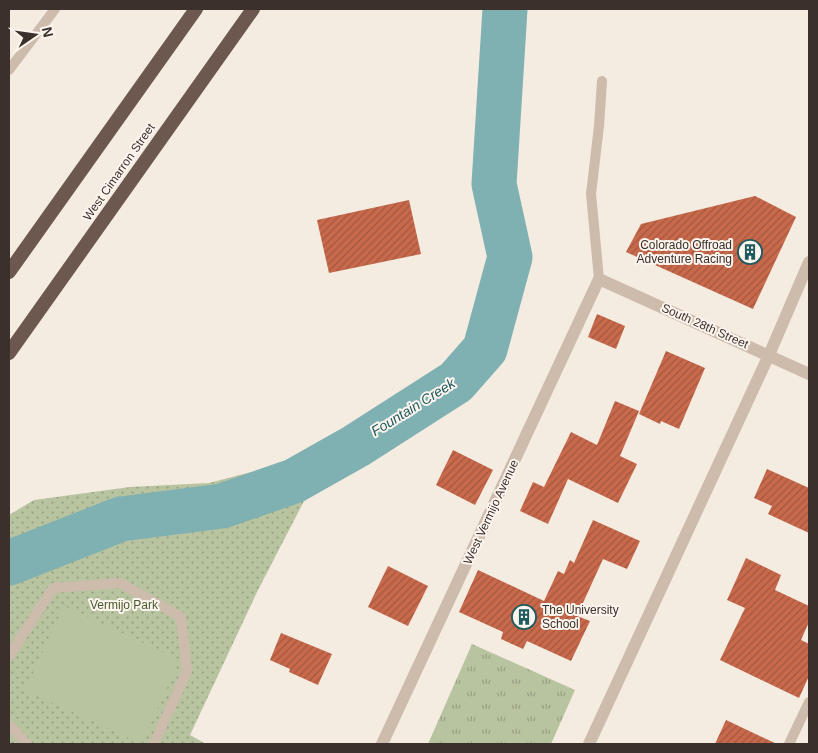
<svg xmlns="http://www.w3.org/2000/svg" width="818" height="753" viewBox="0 0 818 753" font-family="Helvetica,sans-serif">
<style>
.grass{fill:url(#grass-tufts)}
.park{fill:url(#park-dots)}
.garden{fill:#b8c4a0}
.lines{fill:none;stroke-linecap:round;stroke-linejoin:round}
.river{stroke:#7fb0b2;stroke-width:45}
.building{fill:url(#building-hatch)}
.service{stroke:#cdbbac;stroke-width:10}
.minor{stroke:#cdbbac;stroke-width:12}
.trunk{stroke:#6c584f;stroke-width:14}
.labels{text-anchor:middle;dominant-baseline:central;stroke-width:4;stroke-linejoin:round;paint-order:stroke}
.street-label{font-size:12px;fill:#3b302b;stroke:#fbf5ee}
.poi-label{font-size:12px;fill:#3b302b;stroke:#fbf5ee;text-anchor:end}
.park-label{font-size:12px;fill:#4a5a2e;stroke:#fbf5ee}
.water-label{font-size:14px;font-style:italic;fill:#1f5a5e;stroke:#fbf5ee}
</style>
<defs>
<pattern id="grass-tufts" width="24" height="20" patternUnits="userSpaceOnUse" patternTransform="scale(1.25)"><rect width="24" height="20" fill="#b8c4a0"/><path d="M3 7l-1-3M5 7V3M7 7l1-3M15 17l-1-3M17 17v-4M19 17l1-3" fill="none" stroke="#97a083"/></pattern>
<pattern id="park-dots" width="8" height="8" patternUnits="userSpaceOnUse" patternTransform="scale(1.25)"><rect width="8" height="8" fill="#b8c4a0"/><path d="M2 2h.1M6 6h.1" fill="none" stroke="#97a083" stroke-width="1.8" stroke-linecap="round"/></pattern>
<pattern id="building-hatch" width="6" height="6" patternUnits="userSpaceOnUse" patternTransform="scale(1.25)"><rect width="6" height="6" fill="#c8694b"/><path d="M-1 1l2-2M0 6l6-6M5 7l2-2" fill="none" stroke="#a4573f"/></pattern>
</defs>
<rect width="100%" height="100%" fill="#f4ebe1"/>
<path class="grass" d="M472,644L575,690L551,744H428Z"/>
<path class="park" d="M336,439L257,592L190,735L206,744H9V515L34,500L130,487L209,483L289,462Z"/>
<path class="garden" d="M64,606L180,660L141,744L25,690Z"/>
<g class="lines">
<path class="river" d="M9,563L121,519L222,506L294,481L356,446L456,382L485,349L510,257L494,184L505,9"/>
</g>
<g class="building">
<path d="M755,196L796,217L753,309L626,252L641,224Z"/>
<path d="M409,200L421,254L329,273L317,220Z"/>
<path d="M597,314L625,326L616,349L588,337Z"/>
<path d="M666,351L705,368L679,429L661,421L660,424L639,414Z"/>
<path d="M615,401L639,411L620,456L637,464L618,503L568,479L548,524L520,511L533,482L544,487L571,432L597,445Z"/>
<path d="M453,450L493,470L475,505L436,485Z"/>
<path d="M767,469L809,488V533L768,514L772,506L754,498Z"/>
<path d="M593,520L640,541L627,569L603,559L577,616L590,621L571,661L527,641L523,649L501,639L503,632L459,612L478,570L544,601L558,571L564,574L570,560L574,563Z"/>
<path d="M746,558L781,575L775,590L809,606V622L801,640L809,644V676L799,698L720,660L745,608L727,600Z"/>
<path d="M388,566L428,586L408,626L368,607Z"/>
<path d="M281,633L332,654L318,685L289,672L290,669L270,660Z"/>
<path d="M726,720L777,744H715Z"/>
</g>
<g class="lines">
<g class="service">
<path d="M9,70L55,9"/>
<path d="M599,279L591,194L599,126L602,81"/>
<path d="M9,656L53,588L120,583L181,617L187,671L154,744"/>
<path d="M9,724L27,744"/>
<path d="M789,744L809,702"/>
</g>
<g class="minor">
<path d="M382,744L599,279L809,374"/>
<path d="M589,744L769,355L809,262"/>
</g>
<g class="trunk">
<path d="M9,272L196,9"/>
<path d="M9,353L253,9"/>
</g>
</g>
<defs>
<symbol id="building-ring" viewBox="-11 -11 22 22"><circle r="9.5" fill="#fbf5ee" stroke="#1f5a5e" stroke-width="1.5"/><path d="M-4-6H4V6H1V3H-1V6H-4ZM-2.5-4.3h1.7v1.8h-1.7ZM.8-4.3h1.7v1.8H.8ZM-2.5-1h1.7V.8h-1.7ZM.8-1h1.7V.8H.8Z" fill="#1f5a5e"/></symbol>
</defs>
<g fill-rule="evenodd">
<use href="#building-ring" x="736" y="238" width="28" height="28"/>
<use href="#building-ring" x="510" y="603" width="28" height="28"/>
</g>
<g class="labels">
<g class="street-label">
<text transform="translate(119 172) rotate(-55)">West Cimarron Street</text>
<text transform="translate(705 326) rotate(24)">South 28th Street</text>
<text transform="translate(491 512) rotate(-65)">West Vermijo Avenue</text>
</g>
<g class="poi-label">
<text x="732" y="245">Colorado Offroad<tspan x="732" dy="14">Adventure Racing</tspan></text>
<text x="542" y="610" text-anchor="start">The University<tspan x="542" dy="14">School</tspan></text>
</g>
<g class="park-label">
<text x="124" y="605">Vermijo Park</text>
</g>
<g class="water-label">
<text transform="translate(413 407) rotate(-32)">Fountain Creek</text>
</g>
</g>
<rect width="818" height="753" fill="none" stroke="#3b302b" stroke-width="20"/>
<g transform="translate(35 35) rotate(77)" stroke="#fbf5ee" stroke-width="4" paint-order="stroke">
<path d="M0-4L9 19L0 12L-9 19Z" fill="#3b302b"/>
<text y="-8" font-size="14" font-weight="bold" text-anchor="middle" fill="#3b302b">N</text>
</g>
</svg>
